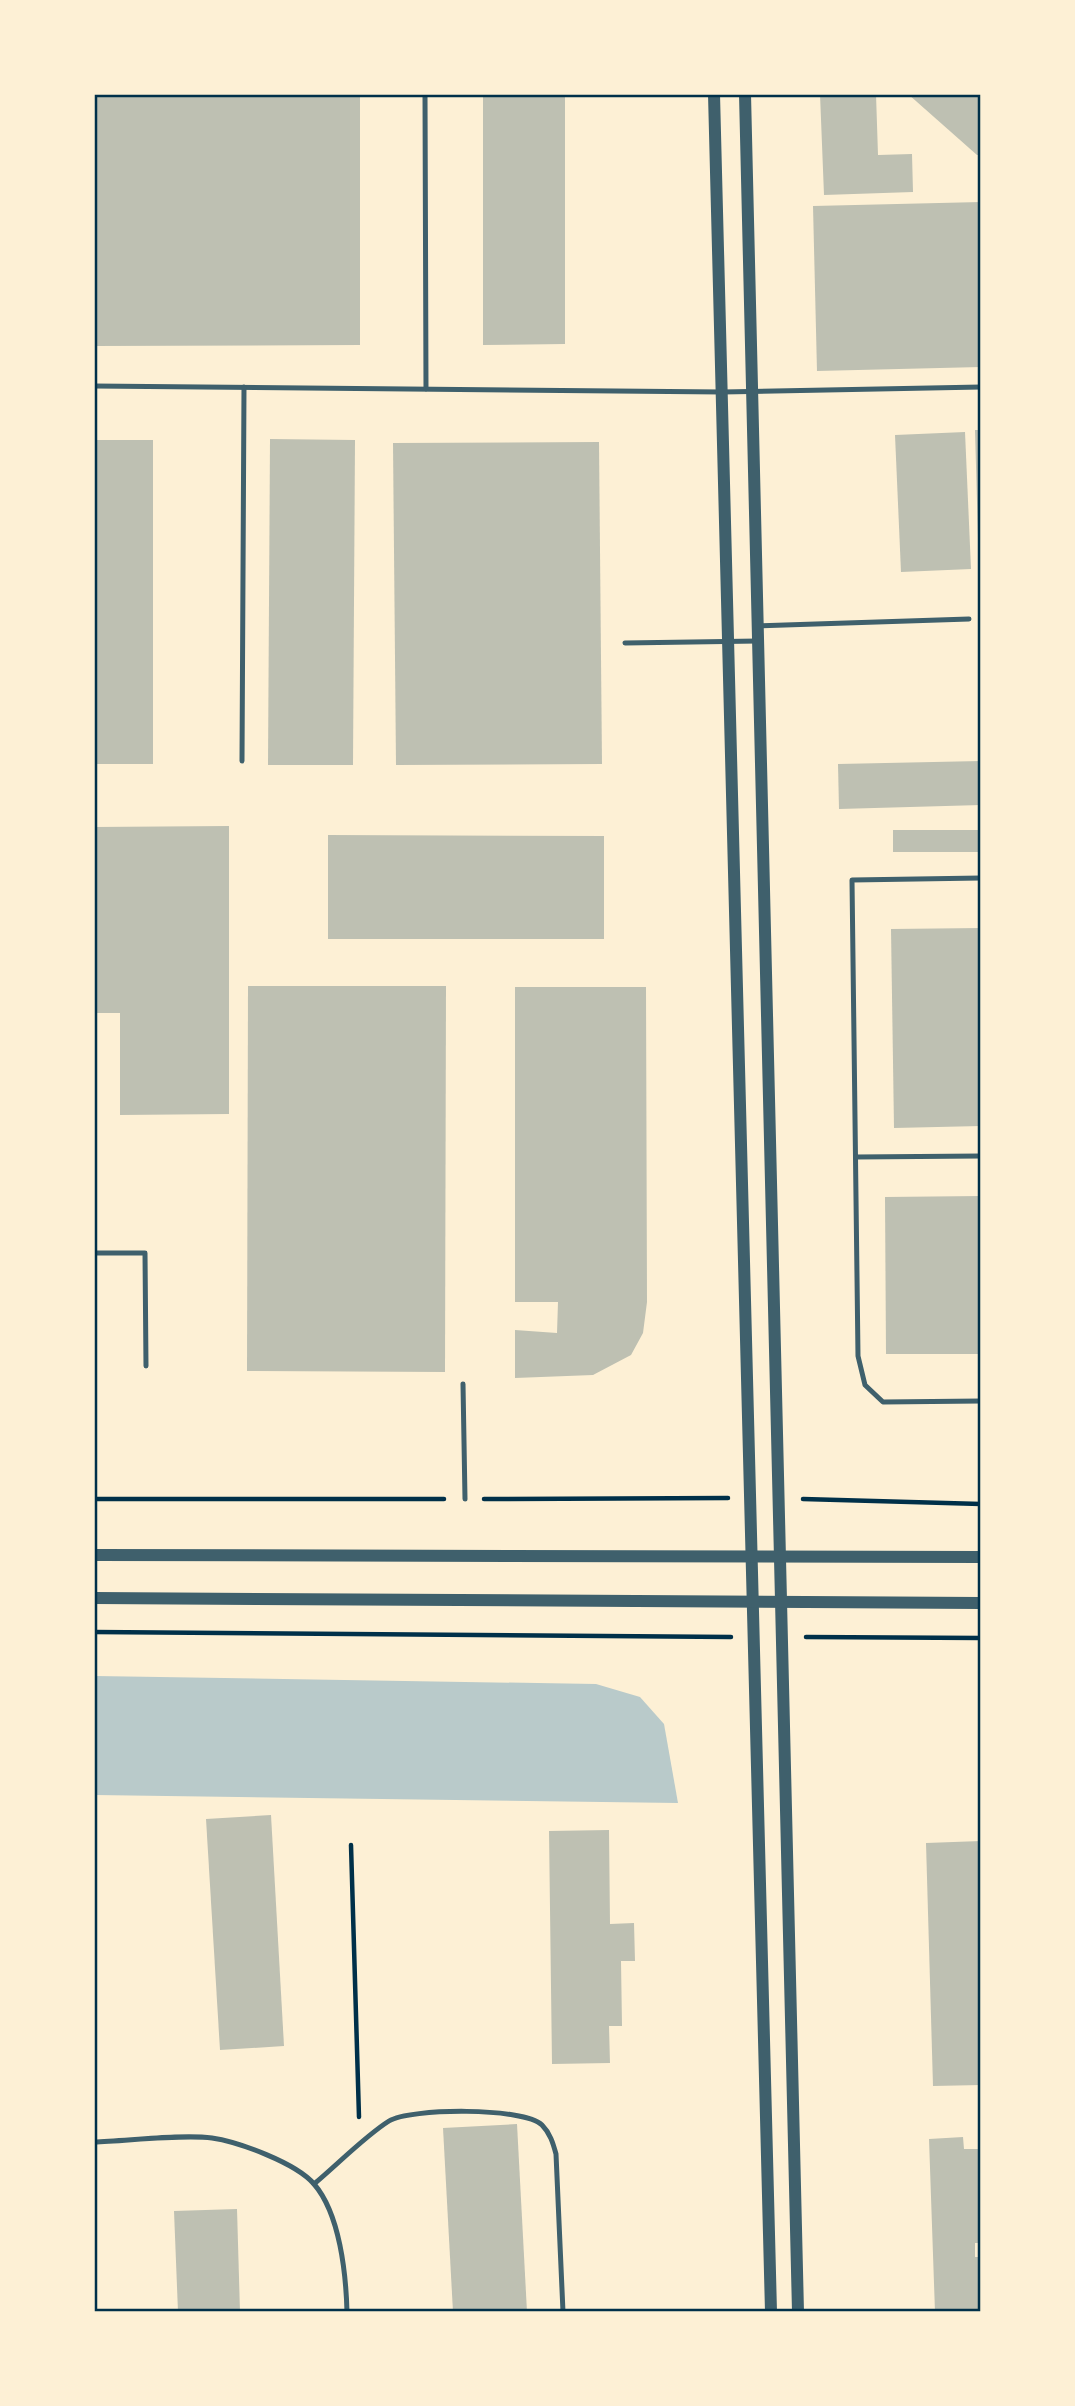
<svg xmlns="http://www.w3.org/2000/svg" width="1075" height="2406" viewBox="0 0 1075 2406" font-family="'Titillium Web',sans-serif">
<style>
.green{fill:#b9caca}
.building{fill:#bec0b2}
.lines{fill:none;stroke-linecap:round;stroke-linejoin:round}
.path{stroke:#003049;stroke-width:4.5}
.service{stroke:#3f606c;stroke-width:5}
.tertiary{stroke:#3f606c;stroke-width:12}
.neatline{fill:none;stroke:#003049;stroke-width:2.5}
</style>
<rect width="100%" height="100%" fill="#fdf0d5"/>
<path class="green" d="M95,1676L596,1684L640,1697L664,1724L678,1803L95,1795Z"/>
<g class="building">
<path d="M94,94H360V345L94,346Z"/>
<path d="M483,94H565V344L483,345Z"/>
<path d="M820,94H876L878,155L912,154L913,192L824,195Z"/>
<path d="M908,94H981V155H977Z"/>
<path d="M981,202V367L817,371L813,206Z"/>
<path d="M975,430H981V538H978Z"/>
<path d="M965,432L971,569L901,572L895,435Z"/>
<path d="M270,439L355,440L353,765H268Z"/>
<rect x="94" y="440" width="59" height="324"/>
<path d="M599,442L602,764L396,765L393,443Z"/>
<path d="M981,761V805L839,809L838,764Z"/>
<path d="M229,826V1114L120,1115V1013H94V827Z"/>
<rect x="893" y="830" width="88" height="22"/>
<path d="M328,835L604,836V939H328Z"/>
<path d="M981,928V1126L894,1128L891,929Z"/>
<path d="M248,986H446L445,1372L247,1371Z"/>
<path d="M515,987H646L647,1302L643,1333L631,1355L593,1375L515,1378V1330L557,1333L558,1302H515Z"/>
<path d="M981,1196V1354H886L885,1197Z"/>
<path d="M271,1815L284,2046L220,2050L206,1819Z"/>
<path d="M609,1830L610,1924L634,1923L635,1961H621L622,2026H609L610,2063L552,2064L549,1831Z"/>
<path d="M981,1841V2085L933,2086L926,1843Z"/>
<path d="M517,2124L527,2312H453L443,2128Z"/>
<path d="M963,2137L964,2149H981V2243H975V2257H981V2312H935L929,2139Z"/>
<path d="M237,2209L240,2312H178L174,2211Z"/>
</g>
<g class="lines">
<g class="path">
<path d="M94,1499H444"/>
<path d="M484,1499L728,1498"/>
<path d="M803,1499L981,1504"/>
<path d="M94,1632L731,1637"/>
<path d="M806,1637L981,1638"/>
<path d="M351,1845L359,2117"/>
</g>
<g class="service">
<path d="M425,94L426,389"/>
<path d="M94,386L722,392L981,387"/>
<path d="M757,626L969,619"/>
<path d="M625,643L758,641"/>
<path d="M242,761L244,387"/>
<path d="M981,878L852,880L858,1356L865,1385L883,1402L981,1401"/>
<path d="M856,1157L981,1156"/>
<path d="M94,1253H145L146,1366"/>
<path d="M463,1384L465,1499"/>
<path d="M94,2142C127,2141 182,2134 212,2138C239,2142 296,2163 314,2184C340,2214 346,2274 347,2312"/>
<path d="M314,2184C337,2165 365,2136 389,2121C410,2108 524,2107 542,2125C550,2133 553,2143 556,2154L563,2312"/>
</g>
<g class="tertiary">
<path d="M714,94L771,2312"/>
<path d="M745,94L798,2312"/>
<path d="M94,1555L981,1557"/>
<path d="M94,1598L981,1603"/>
</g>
</g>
<rect width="1075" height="2406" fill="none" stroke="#fdf0d5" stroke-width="192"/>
<rect x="96" y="96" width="883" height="2214" class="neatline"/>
</svg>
